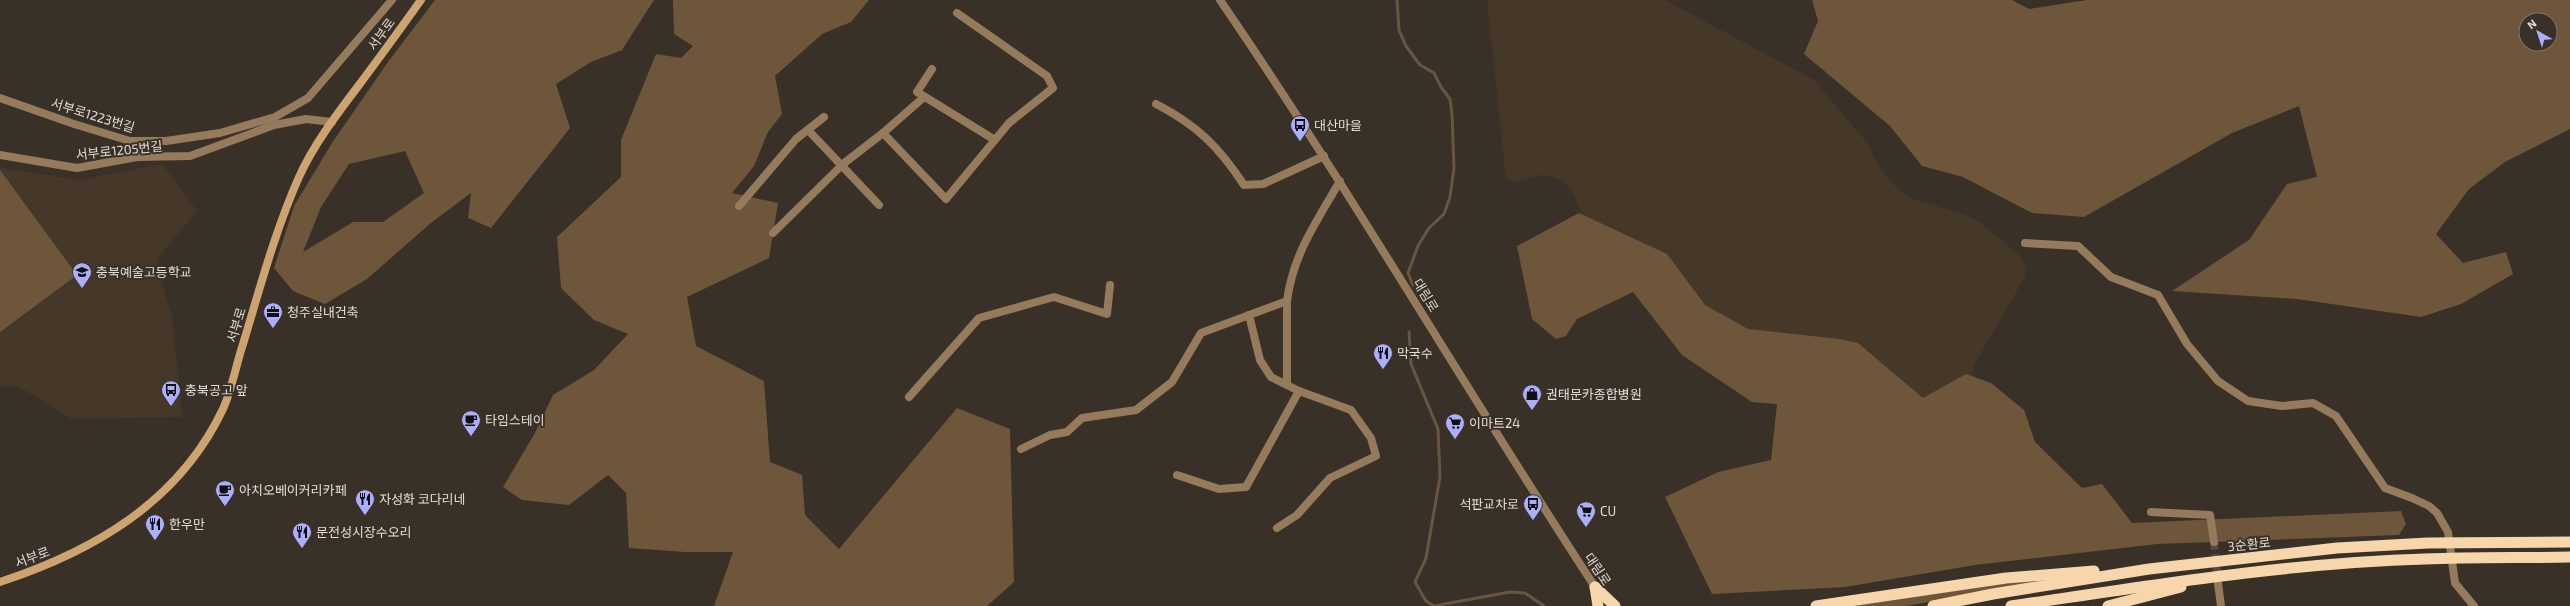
<svg xmlns="http://www.w3.org/2000/svg" width="2570" height="606" viewBox="0 0 2570 606" font-family="'Exo 2','Noto Sans KR',sans-serif">
<style>
.built{fill:#453829}
.green{fill:#6e563a;fill-rule:evenodd}
.lines{fill:none;stroke-linecap:round;stroke-linejoin:round}
.stream{stroke:#665642;stroke-width:3}
.minor-tunnel{stroke:#524a41;stroke-width:8;stroke-dasharray:8 4;stroke-linecap:butt}
.minor{stroke:#957a5b;stroke-width:8}
.tertiary{stroke:#957a5b;stroke-width:8}
.secondary{stroke:#cda370;stroke-width:8}
.trunk{stroke:#f8d6ac;stroke-width:11}
.labels{text-anchor:middle;dominant-baseline:central;stroke-width:4;stroke-linejoin:round;paint-order:stroke}
.street-label{font-size:13px;fill:#e2dcd6;stroke:#393027}
.poi-label{font-size:13px;fill:#e2dcd6;stroke:#393027;text-anchor:start}
</style>
<rect width="100%" height="100%" fill="#393027"/>
<g class="built">
<path d="M1487,0H1665L1814,80L1869,145L1873,156L1884,174L1896,187L1910,198L1966,215L1981,223L2018,254L2026,268L2025,277L1974,365L1972,373L1978,381L1946,471L1713,352L1589,223L1579,208L1574,194L1564,182L1551,176L1541,175L1513,182L1506,179Z"/>
<path d="M162,164L197,211L156,260L172,317L182,417L72,419L18,386L0,387V168L81,180Z"/>
</g>
<g class="green">
<path d="M435,0H654L622,50L591,62L556,84L570,128L491,228L468,218L471,193L432,222L367,279L325,304L293,291L274,268L294,206L332,143L388,62ZM405,151L424,193L383,222H353L303,252L321,207L349,164Z"/>
<path d="M673,0H869L851,22L822,34L775,76L782,114L768,132L754,166L732,193L778,203L769,258L687,297L696,346L764,381L770,462L802,475L805,515L839,549L957,408L1010,429L1014,582L987,606H714L733,552H685L629,548L626,493L608,475L569,505L522,500L503,487L535,433L553,395L594,370L628,334L594,320L561,288L557,237L621,177V140L656,54L681,58L693,46L674,34Z"/>
<path d="M1812,0H2012L2029,9L2087,0H2570V129L2505,162L2469,189L2436,234L2463,263L2506,252L2513,274L2461,304L2421,317L2297,299L2172,291L2249,240L2287,184L2317,177L2299,106L2232,133L2084,217L2032,213L1963,177L1922,166L1890,126L1804,54L1818,21ZM2526,20H2550V44H2526Z"/>
<path d="M0,170L77,275L0,332Z"/>
<path d="M1579,213L1667,254L1705,305L1748,329L1839,339L1858,343L1923,398L1966,374L1991,383L2024,410L2035,442L2082,488L2102,484L2132,523L2401,511L2406,524L2399,535L2157,544L1975,565L1845,587L1712,594L1665,497L1718,472L1771,460L1777,404L1752,402L1682,355L1633,292L1577,319L1566,336L1556,339L1532,319L1517,246Z"/>
<path d="M2059,575L2060,579L1906,606H1851Z"/>
</g>
<g class="lines">
<g class="stream">
<path d="M1397,0L1399,30L1406,46L1420,65L1434,73L1441,87L1450,99L1452,114L1454,168L1450,197L1444,214L1429,228L1418,246L1408,273L1413,285"/>
<path d="M1409,332L1411,364L1438,429L1440,477L1426,558L1415,582L1426,601L1434,606L1510,592L1525,593L1544,606"/>
</g>
<path class="minor-tunnel" d="M2214,542L2218,581"/>
<g class="minor">
<path d="M932,69L917,92L995,140"/>
<path d="M0,98L74,124L130,141H166L220,133L275,117L308,98L392,0"/>
<path d="M1156,104C1197,125 1219,147 1244,185L1263,184L1324,156"/>
<path d="M808,130L879,205"/>
<path d="M883,133L924,97"/>
<path d="M0,155L77,168L137,157L190,156L274,125L306,119L332,122"/>
<path d="M739,206L796,139L824,117"/>
<path d="M773,233L843,164L883,133L946,199L1009,123L1053,88L1047,76L957,13"/>
<path d="M2025,243L2078,246L2111,277L2158,295L2187,344L2218,381L2248,401L2282,406L2313,403L2336,416L2385,488L2412,498L2429,506L2437,513L2448,532L2455,583L2474,606"/>
<path d="M1287,301V385"/>
<path d="M1249,315L1260,360L1271,377L1299,391L1351,410L1371,438L1376,456L1330,478L1297,515L1277,528"/>
<path d="M909,397L979,318L1054,297L1107,314L1110,285"/>
<path d="M1021,449L1050,435L1067,432L1082,418L1136,410L1172,382L1201,333L1287,301C1293,254 1317,221 1340,181"/>
<path d="M1177,475L1219,489L1246,487L1299,391"/>
<path d="M2151,512L2210,515L2214,542"/>
<path d="M2218,583L2221,606"/>
</g>
<path class="tertiary" d="M1220,0C1352,193 1469,395 1597,590"/>
<path class="secondary" d="M0,582C94,551 179,502 223,409C232,389 236,365 243,344C260,288 275,231 299,177C314,144 337,114 359,85C380,57 401,28 421,0"/>
<g class="trunk">
<path d="M1595,587L1615,606"/>
<path d="M1595,587L1598,606"/>
<path d="M1816,606L2006,578L2094,571"/>
<path d="M1933,606L1993,594L2149,569L2337,548L2428,543L2570,542"/>
<path d="M2011,606C2148,586 2286,563 2425,559C2473,557 2522,558 2570,557"/>
<path d="M2108,606L2181,587"/>
</g>
</g>
<defs>
<symbol id="bus-pin" viewBox="-11 -11 22 30"><path d="M0 17L-7.5 6A9.5 9.5 0 1 1 7.5 6Z" fill="#abaffb" stroke="#393027"/><path d="M-5-6H5V4H4V6H2V4H-2V6H-4V4H-5ZM-3.5-4V0h7V-4ZM-3.5 1.2v1.5H-2V1.2ZM2 1.2v1.5H3.5V1.2Z" fill="#111"/></symbol>
<symbol id="school-pin" viewBox="-11 -11 22 30"><path d="M0 17L-7.5 6A9.5 9.5 0 1 1 7.5 6Z" fill="#abaffb" stroke="#393027"/><path d="M0-5L7-2L0 1L-7-2ZM-4 1L0 2.5L4 1V4Q0 6-4 4Z" fill="#111"/></symbol>
<symbol id="office-pin" viewBox="-11 -11 22 30"><path d="M0 17L-7.5 6A9.5 9.5 0 1 1 7.5 6Z" fill="#abaffb" stroke="#393027"/><path d="M-6-3h4V-5.5h4V-3h4V5H-6ZM-1-4.5V-3h2v-1.5ZM-6 0V1H6V0Z" fill="#111"/></symbol>
<symbol id="restaurant-pin" viewBox="-11 -11 22 30"><path d="M0 17L-7.5 6A9.5 9.5 0 1 1 7.5 6Z" fill="#abaffb" stroke="#393027"/><path d="M-5-6h1v4h1v-4h1v4h1v-4h1v5L-1.5 .5V6h-2V.5L-5-1ZM5-6V6H3V1.5H1.5Q1.5-4 5-6Z" fill="#111"/></symbol>
<symbol id="shop-pin" viewBox="-11 -11 22 30"><path d="M0 17L-7.5 6A9.5 9.5 0 1 1 7.5 6Z" fill="#abaffb" stroke="#393027"/><path d="M-5-2.5h2.3a2.7 3.5 0 0 1 5.4 0H5L5.5 6h-11ZM-1.5-2.5h3a1.5 2.3 0 0 0-3 0Z" fill="#111"/></symbol>
<symbol id="cafe-pin" viewBox="-11 -11 22 30"><path d="M0 17L-7.5 6A9.5 9.5 0 1 1 7.5 6Z" fill="#abaffb" stroke="#393027"/><path d="M-5.5-4.5H6V0H3Q3 3.5 0 3.5H-2.5Q-5.5 3.5-5.5 0ZM3-3.2v2h1.7v-2ZM-6 4.5H4V6H-6Z" fill="#111"/></symbol>
<symbol id="supermarket-pin" viewBox="-11 -11 22 30"><path d="M0 17L-7.5 6A9.5 9.5 0 1 1 7.5 6Z" fill="#abaffb" stroke="#393027"/><path d="M-6-5.5h2.5l.6 2H6L4.5 2H-2.5L-4.4-4H-6ZM-1.5 3.2a1.3 1.3 0 1 0 .1 0ZM3 3.2a1.3 1.3 0 1 0 .1 0Z" fill="#111"/></symbol>
</defs>
<g fill-rule="evenodd">
<use href="#bus-pin" x="1289" y="114" width="22" height="30"/>
<use href="#school-pin" x="71" y="261" width="22" height="30"/>
<use href="#office-pin" x="262" y="301" width="22" height="30"/>
<use href="#restaurant-pin" x="1372" y="342" width="22" height="30"/>
<use href="#bus-pin" x="160" y="379" width="22" height="30"/>
<use href="#shop-pin" x="1521" y="383" width="22" height="30"/>
<use href="#cafe-pin" x="460" y="409" width="22" height="30"/>
<use href="#supermarket-pin" x="1444" y="412" width="22" height="30"/>
<use href="#cafe-pin" x="214" y="479" width="22" height="30"/>
<use href="#restaurant-pin" x="354" y="488" width="22" height="30"/>
<use href="#bus-pin" x="1522" y="493" width="22" height="30"/>
<use href="#supermarket-pin" x="1575" y="500" width="22" height="30"/>
<use href="#restaurant-pin" x="144" y="513" width="22" height="30"/>
<use href="#restaurant-pin" x="291" y="521" width="22" height="30"/>
</g>
<g class="labels">
<g class="street-label">
<text transform="translate(381 34) rotate(-54)">서부로</text>
<text transform="translate(93 115) rotate(17)">서부로1223번길</text>
<text transform="translate(119 150) rotate(-6)">서부로1205번길</text>
<text transform="translate(1426 295) rotate(59)">대림로</text>
<text transform="translate(236 325) rotate(-73)">서부로</text>
<text transform="translate(2249 544) rotate(-6)">3순환로</text>
<text transform="translate(32 557) rotate(-21)">서부로</text>
<text transform="translate(1598 569) rotate(56)">대림로</text>
</g>
<g class="poi-label">
<text x="1314" y="125">대산마을</text>
<text x="96" y="272">충북예술고등학교</text>
<text x="287" y="312">청주실내건축</text>
<text x="1397" y="353">막국수</text>
<text x="185" y="390">충북공고 앞</text>
<text x="1546" y="394">권태문카종합병원</text>
<text x="485" y="420">타임스테이</text>
<text x="1469" y="423">이마트24</text>
<text x="239" y="490">아치오베이커리카페</text>
<text x="379" y="499">자성화 코다리네</text>
<text x="1519" y="504" text-anchor="end">석판교차로</text>
<text x="1600" y="511">CU</text>
<text x="169" y="524">한우만</text>
<text x="316" y="532">문전성시장수오리</text>
</g>
</g>
<g transform="translate(2538 32) rotate(321)"><circle r="19" fill="#393027" stroke="#7d756d"/>
<path d="M0-3L7 15L0 10L-7 15Z" fill="#abaffb"/>
<text y="-6" font-size="11" font-weight="bold" text-anchor="middle" fill="#e2dcd6">N</text>
</g>
</svg>
